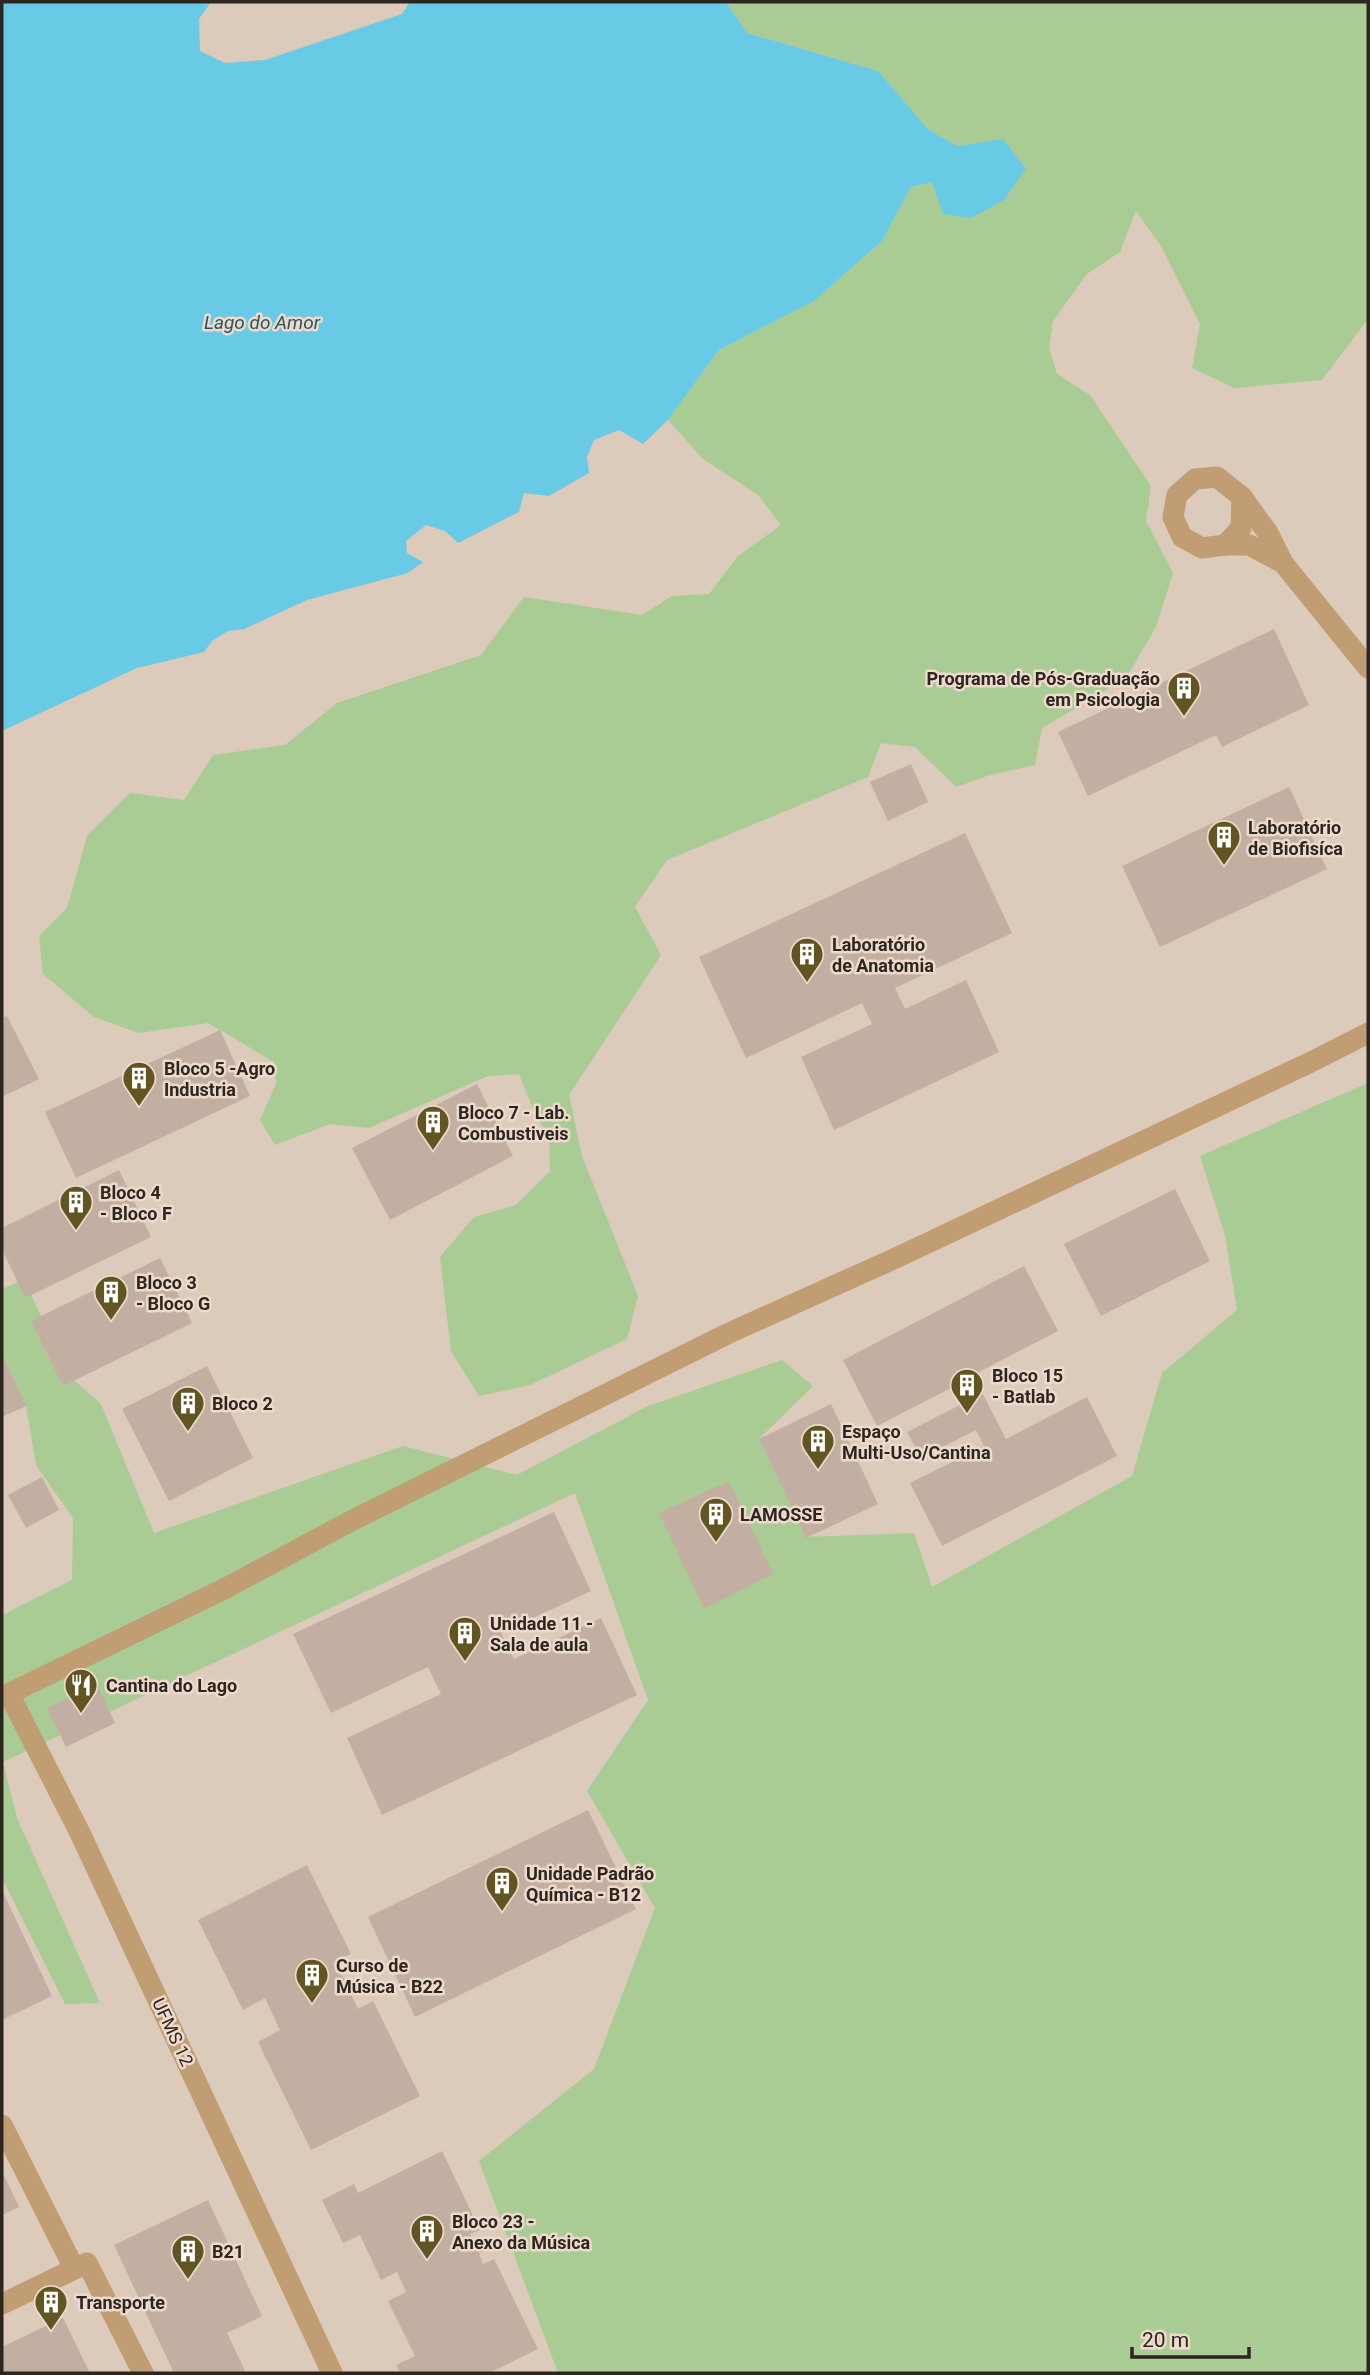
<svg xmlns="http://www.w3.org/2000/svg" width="1370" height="2375" viewBox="0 0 1370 2375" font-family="Roboto,sans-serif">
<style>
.education{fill:#dccaba}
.green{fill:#a8cc93}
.water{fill:#68cae5}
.building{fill:#c3afa2}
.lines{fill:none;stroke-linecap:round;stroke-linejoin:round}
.service{stroke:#c09d72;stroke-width:21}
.labels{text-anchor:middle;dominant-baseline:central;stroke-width:5;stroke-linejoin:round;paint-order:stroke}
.poi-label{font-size:18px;font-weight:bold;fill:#2d2620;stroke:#eedacc;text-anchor:start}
.street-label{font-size:18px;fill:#2d2620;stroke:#eedacc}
.water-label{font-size:19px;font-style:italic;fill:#2a5561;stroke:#eedacc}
</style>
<rect width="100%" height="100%" fill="#eedacc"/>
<rect class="education" x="2" y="2" width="1366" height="2371"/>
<g class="green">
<path d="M726,2H1368V319L1322,380L1234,388L1192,368L1200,324L1161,246L1136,211L1120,252L1087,274L1053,321L1049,348L1057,374L1090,395L1151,486L1146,521L1173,573L1156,627L1126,678L1042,728L1035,765L990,775L956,787L915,747L881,743L868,777L667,860L635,907L661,955L569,1095L582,1156L638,1296L627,1339L530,1385L479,1396L451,1351L440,1257L474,1217L516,1205L550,1171L549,1137L537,1118L519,1074L488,1076L369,1128L330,1124L275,1145L260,1120L276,1084L274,1062L208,1023L139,1033L94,1017L43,974L39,936L67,908L87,836L130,793L184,800L213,755L285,745L337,703L481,655L524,597L642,615L672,596L709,594L738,556L781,525L758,495L703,459L668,420L719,350L814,301L882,241L911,187L932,181L1003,139L957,146L928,129L878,71L747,33Z"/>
<path d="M1368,1083V2373H558L479,2161L594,2069L655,1908L587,1791L648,1700L575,1493L3,1762L17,1818L100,2003L65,2004L2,1878V1615L72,1580L73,1518L36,1465L26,1406L2,1353V1289L24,1279L68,1375L101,1404L154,1533L403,1446L517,1475L648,1406L782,1360L813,1386L759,1439L806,1537L914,1533L932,1587L1132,1476L1162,1373L1237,1310L1225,1235L1200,1156Z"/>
</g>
<path class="water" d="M2,2H211L199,19L200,51L225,63L265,60L402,14L410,2H726L747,33L878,71L928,129L957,146L1003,139L1026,169L1004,200L971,218L943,214L932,182L911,187L882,241L814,301L719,350L668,420L643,444L619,430L594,440L587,457L589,473L549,496L524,493L519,512L458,543L445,531L426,525L406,541L407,553L423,562L408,573L307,600L244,629L228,631L212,641L204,652L137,668L2,731Z"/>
<g class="building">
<path d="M1274,629L1309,705L1222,747L1216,735L1088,796L1058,732Z"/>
<path d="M911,764L928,802L888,821L870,782Z"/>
<path d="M1289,787L1327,869L1160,947L1122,866Z"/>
<path d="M965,833L1012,933L895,988L905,1009L966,980L999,1052L834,1130L801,1057L872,1024L862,1003L746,1058L699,957Z"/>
<path d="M7,1016L39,1079L2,1097V1018Z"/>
<path d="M220,1030L250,1096L76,1178L45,1112Z"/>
<path d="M477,1084L513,1156L390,1220L352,1148Z"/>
<path d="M119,1170L151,1237L25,1298L2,1249V1228Z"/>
<path d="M1175,1189L1210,1261L1101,1316L1064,1244Z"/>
<path d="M160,1258L192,1323L63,1386L31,1321Z"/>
<path d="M1024,1266L1058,1331L973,1375L1006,1439L1087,1397L1117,1456L942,1546L910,1483L984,1446L976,1430L921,1458L907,1432L960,1405L951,1388L877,1426L843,1360Z"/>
<path d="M2,1353L26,1406L2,1417Z"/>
<path d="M207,1366L253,1458L169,1501L122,1409Z"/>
<path d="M831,1404L878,1504L806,1538L759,1439Z"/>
<path d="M42,1477L59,1510L26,1528L8,1495Z"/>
<path d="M729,1481L773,1574L704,1609L659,1513Z"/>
<path d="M554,1512L591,1591L501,1633L514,1659L601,1618L637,1695L382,1815L347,1738L441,1694L428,1667L331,1713L293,1634Z"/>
<path d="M97,1684L115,1723L66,1747L47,1708Z"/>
<path d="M588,1810L636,1909L415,2017L368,1917Z"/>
<path d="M307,1865L351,1954L335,1961L358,2009L373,2001L420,2096L311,2150L258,2042L280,2030L265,1998L243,2010L198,1920Z"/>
<path d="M2,1890L52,1996L2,2020Z"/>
<path d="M442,2151L480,2230L470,2234L476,2245L492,2238L495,2246L479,2253L483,2264L494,2259L538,2349L489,2373H400L396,2365L415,2356L388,2301L406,2292L397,2272L381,2280L360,2235L343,2243L322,2200L354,2184L358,2193Z"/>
<path d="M2,2171L19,2207L2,2215Z"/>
<path d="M208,2200L262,2316L227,2333L246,2373H174L114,2245Z"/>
<path d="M63,2318L90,2373H2V2347Z"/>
</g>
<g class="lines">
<g class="service">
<path d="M1217,477L1242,497L1241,528L1225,545L1202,548L1182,537L1173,517L1177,495L1195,479Z"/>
<path d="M1242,497L1268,533L1283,563L1368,668"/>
<path d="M1225,545H1249L1283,563"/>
<path d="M9,1694L80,1833L332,2373"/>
<path d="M2,1697L226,1588L351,1521L727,1334L898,1257L1311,1062L1368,1033"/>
<path d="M2,2125L74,2268"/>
<path d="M2,2304L87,2263L143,2373"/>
</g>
</g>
<defs>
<symbol id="building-pin" viewBox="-11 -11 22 30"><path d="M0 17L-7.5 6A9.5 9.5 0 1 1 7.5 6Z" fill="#615522" stroke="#eedacc"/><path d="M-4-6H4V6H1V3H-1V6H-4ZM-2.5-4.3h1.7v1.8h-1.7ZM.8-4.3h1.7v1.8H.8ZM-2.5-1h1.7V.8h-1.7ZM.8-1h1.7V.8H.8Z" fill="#fff"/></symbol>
<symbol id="restaurant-pin" viewBox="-11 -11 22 30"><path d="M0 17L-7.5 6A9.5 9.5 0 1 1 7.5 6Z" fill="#615522" stroke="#eedacc"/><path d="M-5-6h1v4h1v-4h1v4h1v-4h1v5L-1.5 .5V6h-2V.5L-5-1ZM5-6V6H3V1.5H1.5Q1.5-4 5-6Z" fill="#fff"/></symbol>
</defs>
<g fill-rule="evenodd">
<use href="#building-pin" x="1165" y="669" width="38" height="52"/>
<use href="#building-pin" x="1205" y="818" width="38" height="52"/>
<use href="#building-pin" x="788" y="935" width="38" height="52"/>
<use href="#building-pin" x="120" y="1059" width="38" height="52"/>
<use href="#building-pin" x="414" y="1103" width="38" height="52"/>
<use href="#building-pin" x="57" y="1183" width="38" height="52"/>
<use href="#building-pin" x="92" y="1273" width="38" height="52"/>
<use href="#building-pin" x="948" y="1366" width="38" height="52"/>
<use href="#building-pin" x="169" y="1384" width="38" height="52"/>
<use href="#building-pin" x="799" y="1422" width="38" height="52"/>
<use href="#building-pin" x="697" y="1495" width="38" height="52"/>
<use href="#building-pin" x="446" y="1614" width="38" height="52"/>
<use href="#restaurant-pin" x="62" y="1666" width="38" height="52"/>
<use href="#building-pin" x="483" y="1864" width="38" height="52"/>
<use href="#building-pin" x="293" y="1956" width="38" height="52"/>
<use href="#building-pin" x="408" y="2212" width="38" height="52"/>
<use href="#building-pin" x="169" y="2232" width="38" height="52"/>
<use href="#building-pin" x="32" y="2283" width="38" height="52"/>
</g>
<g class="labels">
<g class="poi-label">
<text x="1160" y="678" text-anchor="end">Programa de Pós-Graduação<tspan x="1160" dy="21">em Psicologia</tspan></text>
<text x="1248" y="827">Laboratório<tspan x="1248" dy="21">de Biofisíca</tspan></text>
<text x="832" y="944">Laboratório<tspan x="832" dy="21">de Anatomia</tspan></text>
<text x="164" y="1068">Bloco 5 -Agro<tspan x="164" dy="21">Industria</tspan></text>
<text x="458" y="1112">Bloco 7 - Lab.<tspan x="458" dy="21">Combustiveis</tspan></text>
<text x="100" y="1192">Bloco 4<tspan x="100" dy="21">- Bloco F</tspan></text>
<text x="136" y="1282">Bloco 3<tspan x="136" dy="21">- Bloco G</tspan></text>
<text x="992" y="1375">Bloco 15<tspan x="992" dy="21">- Batlab</tspan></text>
<text x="212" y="1403">Bloco 2</text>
<text x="842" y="1431">Espaço<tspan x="842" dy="21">Multi-Uso/Cantina</tspan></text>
<text x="740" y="1514">LAMOSSE</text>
<text x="490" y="1623">Unidade 11 -<tspan x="490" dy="21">Sala de aula</tspan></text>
<text x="106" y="1685">Cantina do Lago</text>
<text x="526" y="1873">Unidade Padrão<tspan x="526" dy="21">Química - B12</tspan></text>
<text x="336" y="1965">Curso de<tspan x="336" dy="21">Música - B22</tspan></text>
<text x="452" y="2221">Bloco 23 -<tspan x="452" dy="21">Anexo da Música</tspan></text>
<text x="212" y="2251">B21</text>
<text x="76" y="2302">Transporte</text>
</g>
<g class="street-label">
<text transform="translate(173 2032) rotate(65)">UFMS 12</text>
</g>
<g class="water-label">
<text x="262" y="322">Lago do Amor</text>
</g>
</g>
<rect width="1370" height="2375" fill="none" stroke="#2d2620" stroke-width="7"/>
<path d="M1132 2347v10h117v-10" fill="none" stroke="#2d2620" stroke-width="3.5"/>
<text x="1142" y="2347" font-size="21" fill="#2d2620" stroke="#eedacc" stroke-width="5" paint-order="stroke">20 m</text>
</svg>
